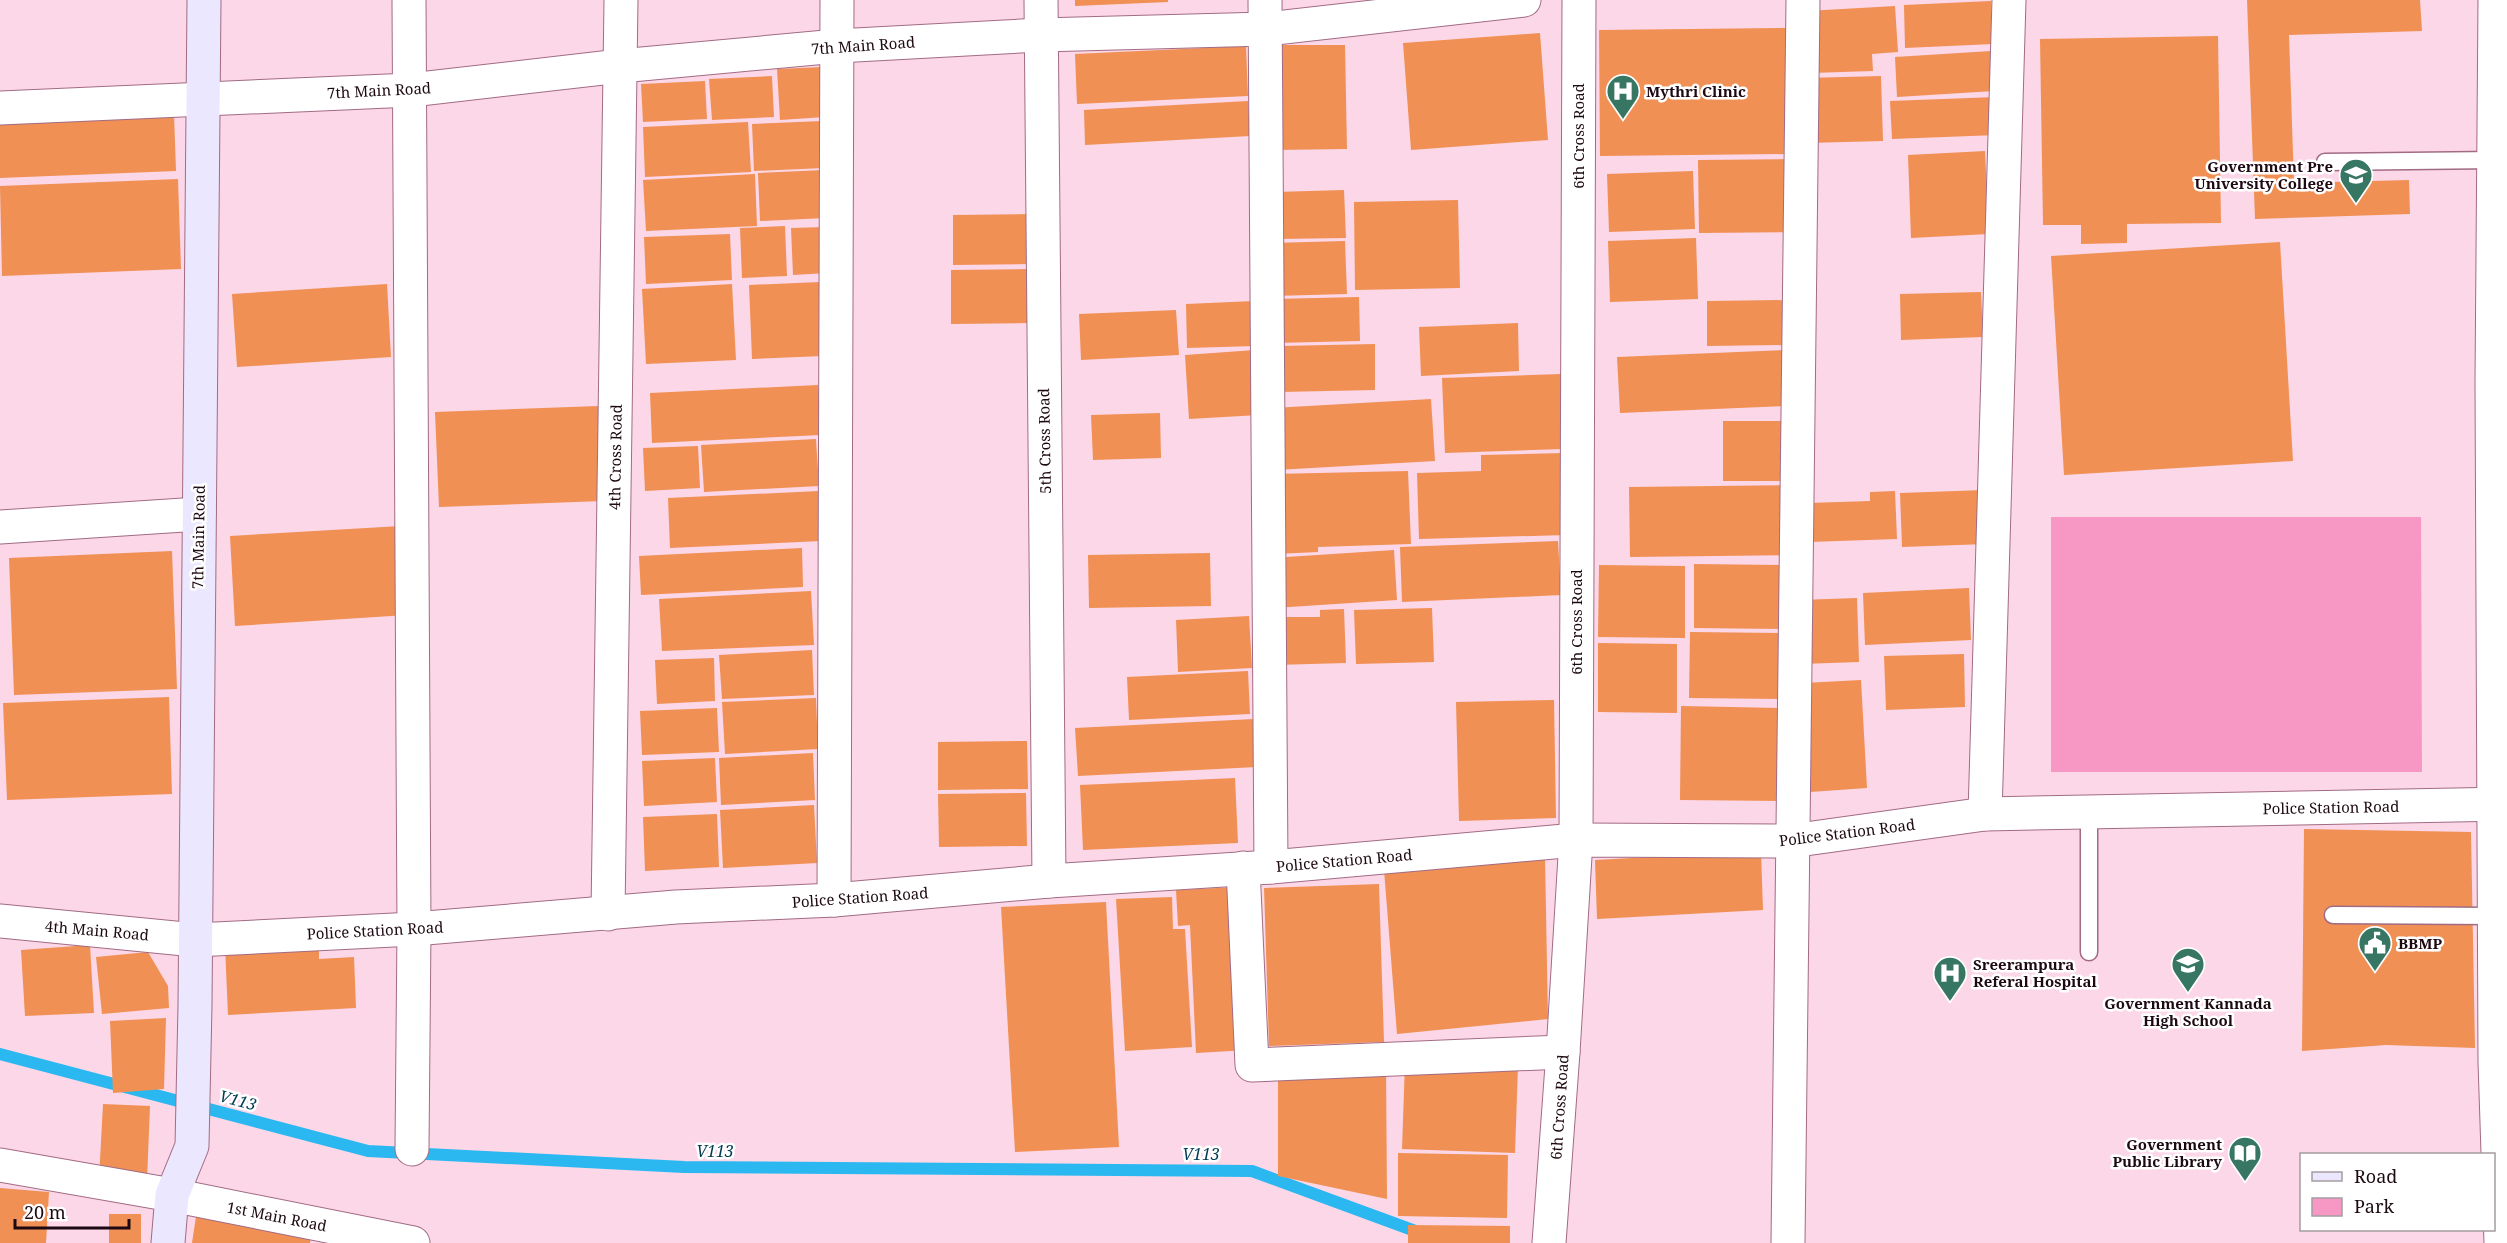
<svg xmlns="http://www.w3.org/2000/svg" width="2507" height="1243" viewBox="0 0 2507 1243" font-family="'Noto Serif',serif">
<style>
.green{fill:#f797c4}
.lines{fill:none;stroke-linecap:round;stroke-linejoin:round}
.stream{stroke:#2bb8f1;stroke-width:12}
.building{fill:#f09054}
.service-casing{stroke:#a26b84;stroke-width:19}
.minor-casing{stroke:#a26b84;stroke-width:35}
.tertiary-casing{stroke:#a26b84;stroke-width:35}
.secondary-casing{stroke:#a26b84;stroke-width:35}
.service{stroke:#fff;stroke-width:16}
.minor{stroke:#fff;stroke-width:33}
.tertiary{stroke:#fff;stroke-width:33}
.secondary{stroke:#eae7fe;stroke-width:33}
.labels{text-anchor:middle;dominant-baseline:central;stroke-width:5;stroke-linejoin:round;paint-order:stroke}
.street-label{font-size:15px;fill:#1d0912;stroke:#fff}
.poi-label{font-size:15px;font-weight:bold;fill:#1d0912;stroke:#fff;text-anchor:start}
.water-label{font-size:16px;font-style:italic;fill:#003b52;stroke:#fff}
</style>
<rect width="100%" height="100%" fill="#fcd7e7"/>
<path class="green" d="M2051,517H2421L2422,772H2051Z"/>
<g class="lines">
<path class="stream" d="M0,1054L368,1151L684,1167L1252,1171L1418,1232L1427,1243"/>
</g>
<g class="building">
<path d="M1075,0H1168V2L1075,6Z"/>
<path d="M2247,0H2420L2422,31L2289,35L2294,183L2409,180L2410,214L2255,219Z"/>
<path d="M1991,1L1993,44L1905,48L1904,5Z"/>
<path d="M1895,6L1898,52L1872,54L1873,71L1811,73L1807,11Z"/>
<path d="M1789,28L1790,154L1600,156L1599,30Z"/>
<path d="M1540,33L1548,140L1411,150L1403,43Z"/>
<path d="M2218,36L2221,223L2127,224V243L2081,244V225H2043L2040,39Z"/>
<path d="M1273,45H1345L1347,149L1275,150Z"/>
<path d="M1246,46L1248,96L1077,104L1075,54Z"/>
<path d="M1991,51L1994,91L1897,97L1895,57Z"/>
<path d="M822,67L825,117L780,120L777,69Z"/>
<path d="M772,76L774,117L712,120L709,79Z"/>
<path d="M1881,76L1883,141L1807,143L1806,78Z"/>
<path d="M705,81L707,119L643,122L641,84Z"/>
<path d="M1996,97L1997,135L1892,139L1890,101Z"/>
<path d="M1248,101L1250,136L1085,145L1084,110Z"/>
<path d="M174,114L176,171L0,178V121Z"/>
<path d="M822,121L824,168L754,171L752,124Z"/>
<path d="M748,122L751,172L645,177L643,127Z"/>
<path d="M1985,151L1989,234L1911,238L1908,155Z"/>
<path d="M1793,159V232L1699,233L1698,160Z"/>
<path d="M824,170L826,218L760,221L758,173Z"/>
<path d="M1693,171L1695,229L1609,232L1607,174Z"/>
<path d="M755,174L757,226L646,231L643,180Z"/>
<path d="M178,179L181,269L2,276L0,186Z"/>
<path d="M1344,190L1346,238L1276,239L1275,192Z"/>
<path d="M1458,200L1460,288L1355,290L1354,202Z"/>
<path d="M1031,214L1032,264L953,265V215Z"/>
<path d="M785,226L787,276L742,278L740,228Z"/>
<path d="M825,227L827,273L793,275L791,228Z"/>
<path d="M730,234L732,280L646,284L644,237Z"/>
<path d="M1696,238L1698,299L1610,302L1608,241Z"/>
<path d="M1345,241L1347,294L1273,296L1271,243Z"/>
<path d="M2280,242L2293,461L2064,475L2051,256Z"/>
<path d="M1028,269V323L951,324V270Z"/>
<path d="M820,282L823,356L752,359L749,285Z"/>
<path d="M387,284L391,357L237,367L232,294Z"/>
<path d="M732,284L736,360L646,364L642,289Z"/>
<path d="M1981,292L1983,337L1901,340L1900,294Z"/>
<path d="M1359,297L1360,341L1274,343L1273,299Z"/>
<path d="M1789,300L1790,345L1707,346V301Z"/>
<path d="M1254,301L1255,346L1187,348L1186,304Z"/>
<path d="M1176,310L1179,355L1081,360L1079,314Z"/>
<path d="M1518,323L1519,371L1421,376L1419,327Z"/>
<path d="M1375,344V390L1280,392V346Z"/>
<path d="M1255,350L1259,415L1189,419L1185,355Z"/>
<path d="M1784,350L1786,406L1620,413L1617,357Z"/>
<path d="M1561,374L1563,449L1445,453L1442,378Z"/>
<path d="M818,385L821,435L652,443L650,393Z"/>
<path d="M1431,399L1435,461L1276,470L1273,408Z"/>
<path d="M598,406L602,501L439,507L435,412Z"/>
<path d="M1160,413L1161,458L1093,460L1091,415Z"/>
<path d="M1723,421H1790L1791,481H1723Z"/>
<path d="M816,439L819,486L704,492L701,445Z"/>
<path d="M698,446L700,488L645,491L643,448Z"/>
<path d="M1564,453L1566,535L1419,539L1417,473L1481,471V455Z"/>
<path d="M1408,471L1411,544L1318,547V552L1275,554L1273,474Z"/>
<path d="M1791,485V555L1630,557L1629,487Z"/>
<path d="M1984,490L1986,544L1902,547L1900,493Z"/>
<path d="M819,491L821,541L670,548L668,498Z"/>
<path d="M1895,491L1897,539L1809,542L1808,503L1870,501V492Z"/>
<path d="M401,526L407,615L235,626L230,536Z"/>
<path d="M1558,541L1561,595L1402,602L1400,547Z"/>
<path d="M802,548L803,587L641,595L639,556Z"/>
<path d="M1394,550L1397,600L1274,608L1271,558Z"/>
<path d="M172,551L177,689L14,695L9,558Z"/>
<path d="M1210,553L1211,606L1089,608L1088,555Z"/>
<path d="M1694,564L1786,565V629L1694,628Z"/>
<path d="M1599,565L1685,566V638L1598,637Z"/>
<path d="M1969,588L1971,640L1865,645L1863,593Z"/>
<path d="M811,591L814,645L662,651L659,599Z"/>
<path d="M1857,598L1859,662L1801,664L1799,600Z"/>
<path d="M1432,608L1434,662L1356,664L1354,610Z"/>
<path d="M1344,609L1346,663L1275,665L1274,617H1320V610Z"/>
<path d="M1249,616L1252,668L1178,672L1176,620Z"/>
<path d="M1690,632L1784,633V699L1689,698Z"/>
<path d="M1598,643L1677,644V713L1598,712Z"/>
<path d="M812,650L814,695L722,699L719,655Z"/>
<path d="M1964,654L1965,707L1886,710L1884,656Z"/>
<path d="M714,658L715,701L657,704L655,660Z"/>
<path d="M1248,671L1250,714L1129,720L1127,677Z"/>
<path d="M1861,680L1867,788L1810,792L1804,683Z"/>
<path d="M169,697L172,794L7,800L3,703Z"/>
<path d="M816,698L818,749L725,754L722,702Z"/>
<path d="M1554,700L1556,818L1459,821L1456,702Z"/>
<path d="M1681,706L1785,708L1783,801L1680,800Z"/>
<path d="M717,708L719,752L642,755L640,711Z"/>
<path d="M1254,719L1257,767L1078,776L1075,728Z"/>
<path d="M1027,741L1028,789L938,790V742Z"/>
<path d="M813,753L815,800L721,805L719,758Z"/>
<path d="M715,758L717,802L644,806L642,761Z"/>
<path d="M1235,778L1238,843L1083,850L1080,785Z"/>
<path d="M1026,793L1027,846L939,847L938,794Z"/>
<path d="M814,805L817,863L723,868L720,810Z"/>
<path d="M717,814L719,867L645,871L643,817Z"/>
<path d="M2304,829L2471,832L2475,1048L2386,1045L2302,1051Z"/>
<path d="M1761,851L1763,910L1597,919L1595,860Z"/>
<path d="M1545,857L1548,1019L1397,1034L1384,870Z"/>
<path d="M1379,884L1384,1042L1269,1046L1264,888Z"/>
<path d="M1239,887L1248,1050L1196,1053L1190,925L1178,926L1176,890Z"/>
<path d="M1172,897L1173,929H1185L1192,1047L1125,1051L1116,899Z"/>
<path d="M1106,902L1119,1147L1015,1152L1001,907Z"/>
<path d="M319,940V959L354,957L356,1008L228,1015L225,946Z"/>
<path d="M90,945L94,1013L25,1016L21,950Z"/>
<path d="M148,952L168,986L169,1008L102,1014L96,957Z"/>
<path d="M166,1018L164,1089L113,1093L110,1021Z"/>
<path d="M1405,1062L1518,1066L1515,1153L1402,1149Z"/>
<path d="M1386,1065L1387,1199L1278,1176V1066Z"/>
<path d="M103,1104L150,1106L147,1181L99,1179Z"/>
<path d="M1398,1153L1508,1155L1507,1218L1398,1216Z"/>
<path d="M0,1188L49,1192L46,1243H0Z"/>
<path d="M197,1210L313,1227L310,1243H192Z"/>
<rect x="109" y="1214" width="32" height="29"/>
<path d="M1408,1225L1510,1226V1243H1408Z"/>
</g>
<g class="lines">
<defs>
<g id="service">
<path d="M2325,162L2494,160"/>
<path d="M2333,915L2494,916"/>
<path d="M2089,952V812"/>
</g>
<g id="minor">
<path d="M409,0L414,929L412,1149"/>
<path d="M1041,0L1049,881"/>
<path d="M1265,0L1271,867"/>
<path d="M2495,0L2492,382L2495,1062L2501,1243"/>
<path d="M0,527L199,514"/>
<path d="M1985,814L2009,0"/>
<path d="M1243,868L1252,1065L1563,1052"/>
<path d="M834,900L837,0"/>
<path d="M608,914L621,0"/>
<path d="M0,921L195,940L414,929L676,907L834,900L1049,881L1271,867L1576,840L1791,841L1985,814L2507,804"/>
<path d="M0,1165L172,1195L413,1243"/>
<path d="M1788,1243L1803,0"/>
</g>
<g id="tertiary">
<path d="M0,108L411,90L620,66L837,46L1040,35L1266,29L1524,0"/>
<path d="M1549,1243L1563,1052L1576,840L1579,0"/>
</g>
<path id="secondary" d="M168,1243L172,1195L192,1146L195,1005L204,0"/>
</defs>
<use href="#service" class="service-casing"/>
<use href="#minor" class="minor-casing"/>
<use href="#tertiary" class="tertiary-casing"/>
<use href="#secondary" class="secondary-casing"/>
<use href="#service" class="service"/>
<use href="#minor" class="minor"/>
<use href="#tertiary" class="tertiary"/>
<use href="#secondary" class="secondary"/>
</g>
<defs>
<symbol id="hospital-pin" viewBox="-11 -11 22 30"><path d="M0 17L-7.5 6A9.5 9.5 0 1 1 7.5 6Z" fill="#377663" stroke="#fff"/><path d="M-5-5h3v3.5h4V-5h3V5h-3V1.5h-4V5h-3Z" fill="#fff"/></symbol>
<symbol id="university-pin" viewBox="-11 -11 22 30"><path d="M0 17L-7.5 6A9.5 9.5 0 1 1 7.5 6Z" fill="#377663" stroke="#fff"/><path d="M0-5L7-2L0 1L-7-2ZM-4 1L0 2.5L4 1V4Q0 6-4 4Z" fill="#fff"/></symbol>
<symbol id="civic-pin" viewBox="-11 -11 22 30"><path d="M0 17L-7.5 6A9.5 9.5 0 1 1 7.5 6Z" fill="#377663" stroke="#fff"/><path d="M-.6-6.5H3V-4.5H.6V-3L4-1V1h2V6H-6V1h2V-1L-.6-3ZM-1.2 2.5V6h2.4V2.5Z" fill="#fff"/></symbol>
<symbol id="school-pin" viewBox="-11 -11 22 30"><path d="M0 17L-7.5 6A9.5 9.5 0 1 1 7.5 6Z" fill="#377663" stroke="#fff"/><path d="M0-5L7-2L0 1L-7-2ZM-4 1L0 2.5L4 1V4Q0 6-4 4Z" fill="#fff"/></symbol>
<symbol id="library-pin" viewBox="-11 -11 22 30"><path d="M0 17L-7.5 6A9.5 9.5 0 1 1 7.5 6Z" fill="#377663" stroke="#fff"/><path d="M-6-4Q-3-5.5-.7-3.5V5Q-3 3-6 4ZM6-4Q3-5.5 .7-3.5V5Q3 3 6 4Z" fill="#fff"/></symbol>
</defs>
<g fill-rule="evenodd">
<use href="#hospital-pin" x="1604" y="72" width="38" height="52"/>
<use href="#university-pin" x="2337" y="156" width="38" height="52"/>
<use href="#civic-pin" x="2356" y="924" width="38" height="52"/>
<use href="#school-pin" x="2169" y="945" width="38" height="52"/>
<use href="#hospital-pin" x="1931" y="954" width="38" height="52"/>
<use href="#library-pin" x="2226" y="1134" width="38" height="52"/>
</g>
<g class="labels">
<g class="street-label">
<text transform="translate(863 45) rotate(-4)">7th Main Road</text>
<text transform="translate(379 90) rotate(-3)">7th Main Road</text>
<text transform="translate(1578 136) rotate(-90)">6th Cross Road</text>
<text transform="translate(1044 441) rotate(-91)">5th Cross Road</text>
<text transform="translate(615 457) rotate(-89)">4th Cross Road</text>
<text transform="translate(198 537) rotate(-89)">7th Main Road</text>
<text transform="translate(1576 622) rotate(-90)">6th Cross Road</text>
<text transform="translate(2331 807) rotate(-1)">Police Station Road</text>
<text transform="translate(1847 832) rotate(-7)">Police Station Road</text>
<text transform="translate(1344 860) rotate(-5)">Police Station Road</text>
<text transform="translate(860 897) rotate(-4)">Police Station Road</text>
<text transform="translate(97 930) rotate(5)">4th Main Road</text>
<text transform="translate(375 930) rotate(-3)">Police Station Road</text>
<text transform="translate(1559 1107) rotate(-86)">6th Cross Road</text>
<text transform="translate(277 1216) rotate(11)">1st Main Road</text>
</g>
<g class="poi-label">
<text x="1646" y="91">Mythri Clinic</text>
<text x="2333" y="166" text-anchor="end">Government Pre<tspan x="2333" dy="17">University College</tspan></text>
<text x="2398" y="943">BBMP</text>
<text x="1973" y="964">Sreerampura<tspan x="1973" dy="17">Referal Hospital</tspan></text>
<text x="2188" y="1003" text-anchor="middle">Government Kannada<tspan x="2188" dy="17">High School</tspan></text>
<text x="2222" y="1144" text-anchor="end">Government<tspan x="2222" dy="17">Public Library</tspan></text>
</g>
<g class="water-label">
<text transform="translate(238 1100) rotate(15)">V113</text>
<text x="715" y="1151">V113</text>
<text x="1201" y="1154">V113</text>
</g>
</g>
<rect x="2300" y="1153" width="195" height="78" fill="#ffffff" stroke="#a59da0" stroke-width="1.5"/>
<rect x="2312" y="1172" width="30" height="9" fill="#eae7fe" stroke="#a59da0" stroke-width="1.5"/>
<text x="2354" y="1183" font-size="18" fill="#1d0912">Road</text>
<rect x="2312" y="1198" width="30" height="18" fill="#f797c4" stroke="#a59da0" stroke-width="1.5"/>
<text x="2354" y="1213" font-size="18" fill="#1d0912">Park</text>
<path d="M15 1219v9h114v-9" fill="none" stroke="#1d0912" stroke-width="3"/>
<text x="24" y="1219" font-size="18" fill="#1d0912" stroke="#ffffff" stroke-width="4.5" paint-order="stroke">20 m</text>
</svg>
